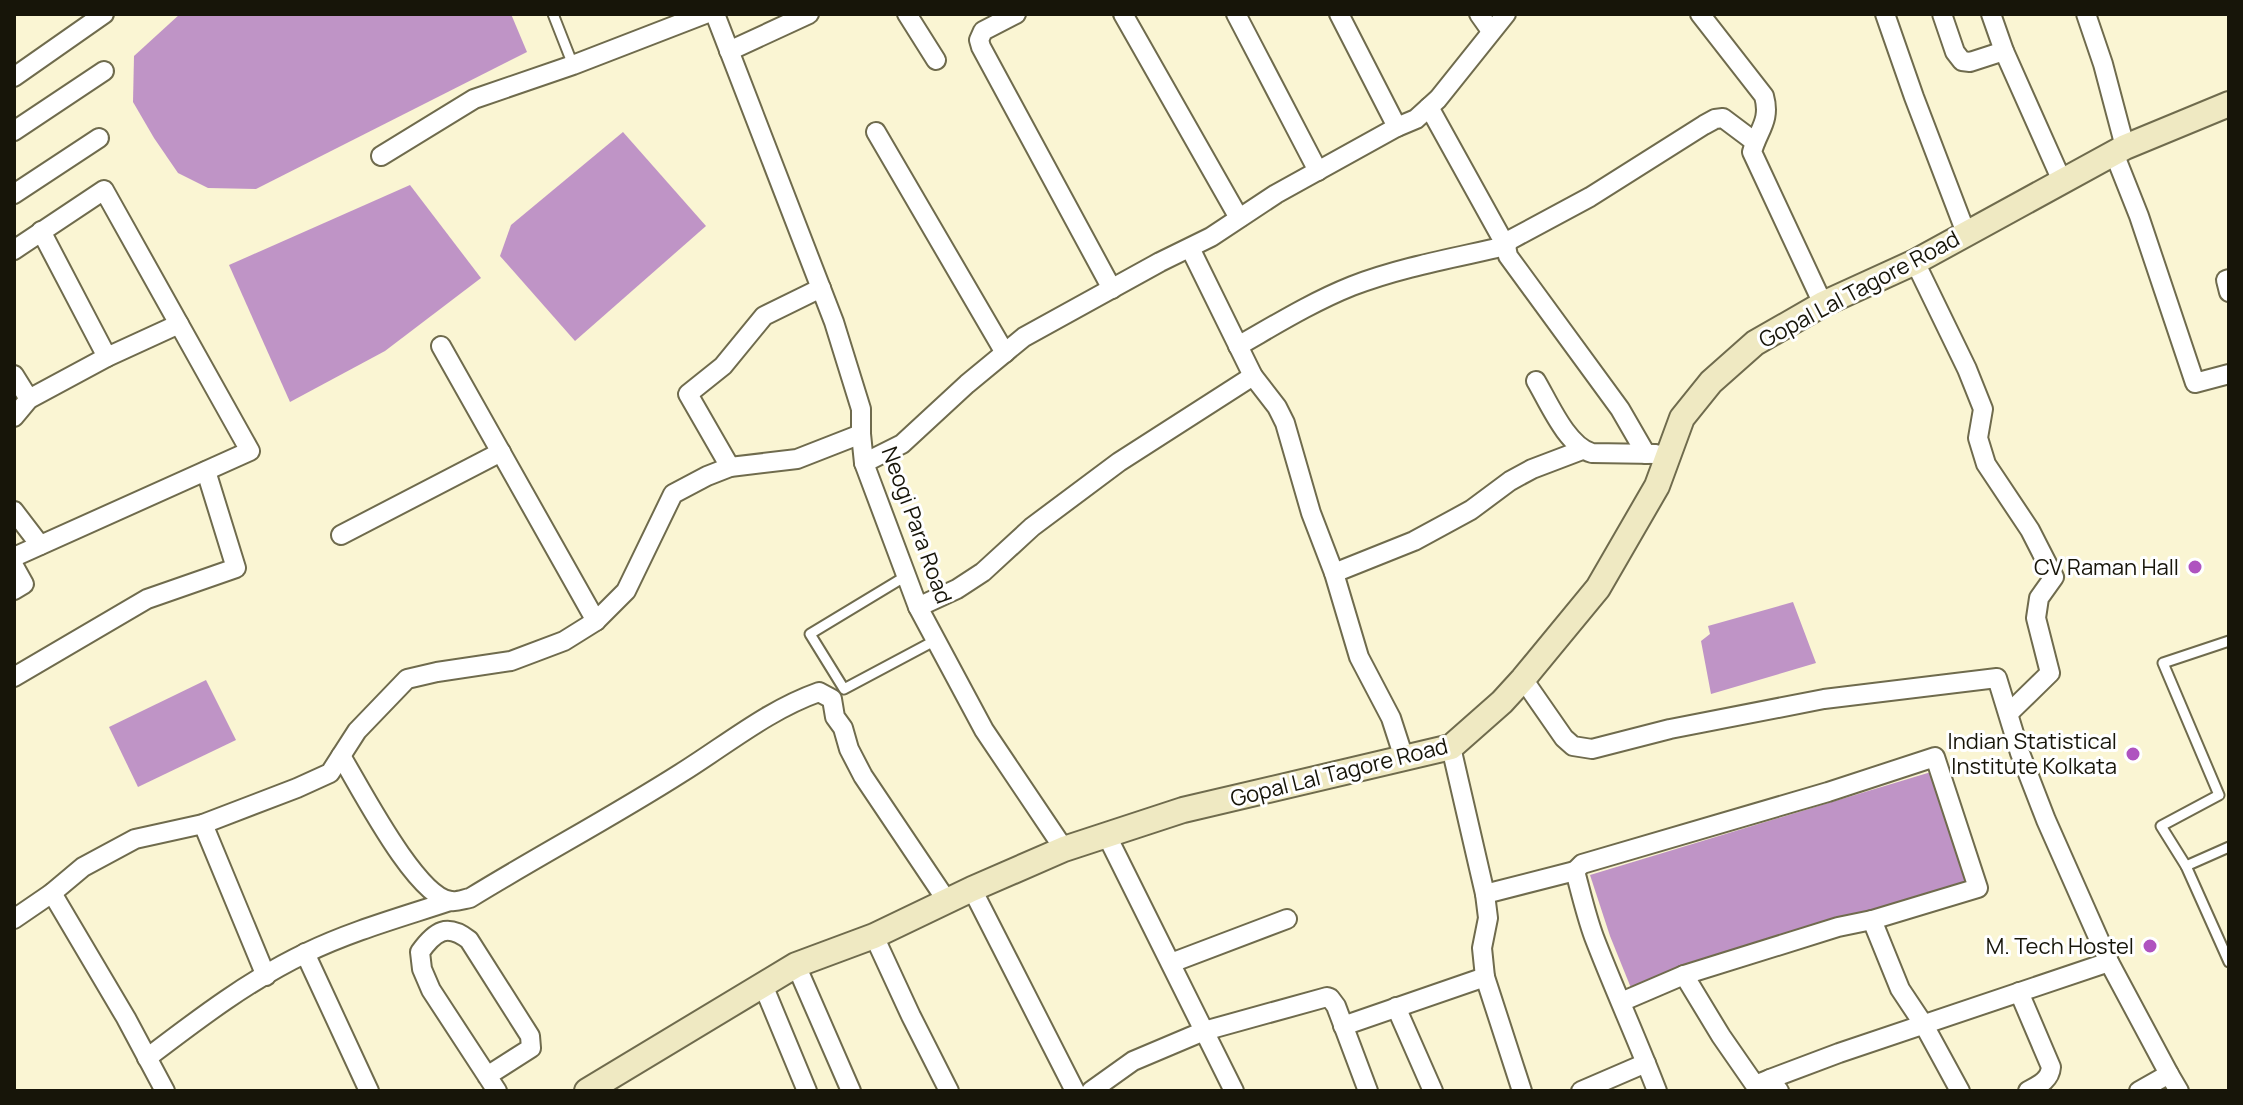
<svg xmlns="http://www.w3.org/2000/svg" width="2243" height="1105" viewBox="0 0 2243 1105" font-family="Manrope,sans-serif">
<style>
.water{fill:#bf94c6}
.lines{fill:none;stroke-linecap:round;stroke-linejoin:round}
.lane-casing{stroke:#6f6b4d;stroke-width:13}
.street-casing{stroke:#6f6b4d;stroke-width:22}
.secondary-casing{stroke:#6f6b4d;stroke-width:28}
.lane{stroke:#fff;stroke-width:9}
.street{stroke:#fff;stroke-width:18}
.secondary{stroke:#efe9c2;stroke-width:24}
.poi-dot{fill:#af53bf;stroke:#fff;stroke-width:3}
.labels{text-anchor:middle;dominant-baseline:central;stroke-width:6;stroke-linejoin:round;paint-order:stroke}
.street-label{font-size:22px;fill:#171509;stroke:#fff}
.poi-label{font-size:22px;fill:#171509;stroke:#fff;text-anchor:end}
</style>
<rect width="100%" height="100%" fill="#faf5d3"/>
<g class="water">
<path d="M180,14H511L527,52L256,189L208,188L178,173L154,138L133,102L134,56Z"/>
<path d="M623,132L706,226L575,341L500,256L511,225Z"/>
<path d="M410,185L481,278L385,351L290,402L229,265Z"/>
<path d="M1793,602L1816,663L1711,694L1701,641L1710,634L1708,626Z"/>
<path d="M206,680L236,740L138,787L109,727Z"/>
<path d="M1931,772L1966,881L1631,988L1610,936L1590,875Z"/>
</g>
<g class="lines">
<defs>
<g id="lane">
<path d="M553,14L573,65"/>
<path d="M906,576L810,634L844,689L936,640"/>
<path d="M2229,847L2186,866L2229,962"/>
<path d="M2186,866L2161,826L2219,795L2163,663L2229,641"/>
</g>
<g id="street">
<path d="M715,14L834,322L861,409V434L864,463L918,607L984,730L1064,849"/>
<path d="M907,14L936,60"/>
<path d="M1016,14L983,31L979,40L981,47L1112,289"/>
<path d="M1123,14L1239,218"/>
<path d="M1236,14L1318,171"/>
<path d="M1339,14L1397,127"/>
<path d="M1479,14L1491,31"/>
<path d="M1700,14L1764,96C1771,121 1758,130 1752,152L1823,304"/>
<path d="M1885,14L1914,97L1966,233"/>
<path d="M1942,14L1955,52L1962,61L1970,62L2004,51"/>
<path d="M1991,14L2004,51L2062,181"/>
<path d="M2086,14L2103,64L2125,147"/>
<path d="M729,51L809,14"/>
<path d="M14,77L104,14"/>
<path d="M14,131L104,71"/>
<path d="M876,132L1005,353"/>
<path d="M2114,153L2139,216L2195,383L2229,374"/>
<path d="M381,156L474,99L573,65L705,14"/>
<path d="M14,194L99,138"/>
<path d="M41,231L107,357"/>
<path d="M1190,248L1253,376L1277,407L1285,423L1311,513L1334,573L1359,657L1391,718L1404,758"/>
<path d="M14,250L104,190L250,451L14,557"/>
<path d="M1915,262L1967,369L1983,409L1978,438L1986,464L2030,530L2054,577L2039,598L2036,618L2050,673L2009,713"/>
<path d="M2229,279L2226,280L2229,292"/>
<path d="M441,346L596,621"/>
<path d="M1238,346C1275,325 1312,302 1352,286C1401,267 1454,258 1506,246L1429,107"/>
<path d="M14,375L29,399"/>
<path d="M1536,381C1549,403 1567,446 1592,453L1656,454"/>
<path d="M14,417L29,399L107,357L179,324"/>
<path d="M1646,454L1620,409L1508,256L1506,246L1510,240L1590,197L1704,125L1715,119L1723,118L1755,142"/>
<path d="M864,463L902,444L967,384L1024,337L1160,262L1211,237L1276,194L1397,127L1416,119L1438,99L1506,14"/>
<path d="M730,467L688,394L723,366L764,316L821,288"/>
<path d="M14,511L40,545"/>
<path d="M341,535L501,452"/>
<path d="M14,566L24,584L14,590"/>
<path d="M1334,573L1414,541L1471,510L1510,481L1532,469L1582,450"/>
<path d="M918,607L957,589L983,572L1032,527L1119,462L1253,376"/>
<path d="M14,677L147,599L236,568L206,471"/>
<path d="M1523,679L1564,738L1573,746L1592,749L1670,729L1824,699L1997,678L2020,753L2046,820L2109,962L2169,1074"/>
<path d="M1451,747L1485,894L1488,918L1482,948L1485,977L1522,1091"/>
<path d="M341,756C360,787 416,897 451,901C457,902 464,899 470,898C540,855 612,817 681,773C726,745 768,710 819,692L832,699L835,717L843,728L849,749L863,776L947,901"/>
<path d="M203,824L266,976"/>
<path d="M1106,834L1234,1091"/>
<path d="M972,889L1075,1091"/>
<path d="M52,893L126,1018L165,1091"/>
<path d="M1485,894L1575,871"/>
<path d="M14,919L52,893L83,867L135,839L203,824L297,788L330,773L357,731L407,679L437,672L511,661L564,641L596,621L626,591L673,494L707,476L730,467L797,459L861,434"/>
<path d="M1872,920L1900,989L1924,1025L1960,1091"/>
<path d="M874,936L911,1016L949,1091"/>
<path d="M305,953L369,1091"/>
<path d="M1171,963L1287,919"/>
<path d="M796,965L851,1091"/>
<path d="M1684,975L1721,1036L1755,1085L1770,1079L1779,1091"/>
<path d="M763,985L807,1091"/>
<path d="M2019,992L2051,1067C2050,1080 2039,1085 2028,1091"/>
<path d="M1621,1002L1684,975L1838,927L1872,920L1978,888L1935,757L1828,792L1582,864L1575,871C1581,893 1586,915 1594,937C1614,989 1637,1039 1657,1091"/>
<path d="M1396,1007L1433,1091"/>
<path d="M1343,1026L1485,977"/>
<path d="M147,1058C197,1020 249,980 306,953C351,931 402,917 450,901"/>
<path d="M487,1076L531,1048L530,1036L469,940C447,923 435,931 420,952L422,969L431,990L497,1091"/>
<path d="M1770,1079L1839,1053L2109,962"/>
<path d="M1091,1091L1133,1061L1204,1031L1327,997L1330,998L1336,1006L1368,1091"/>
<path d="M1581,1091L1646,1063"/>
<path d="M2139,1091L2169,1074L2179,1091"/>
</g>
<path id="secondary" d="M587,1091L796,965L874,936L972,889L1064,849L1183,810L1451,747L1502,702L1523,679L1598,588L1657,486L1682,418L1711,382L1755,343L1823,304L1915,262L2125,147L2229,104"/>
</defs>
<use href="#lane" class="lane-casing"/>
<use href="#street" class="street-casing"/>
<use href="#secondary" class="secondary-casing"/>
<use href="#lane" class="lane"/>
<use href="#street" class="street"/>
<use href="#secondary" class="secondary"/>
</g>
<g class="poi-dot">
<circle cx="2195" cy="567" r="8"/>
<circle cx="2133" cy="754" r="8"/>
<circle cx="2150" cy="946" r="8"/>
</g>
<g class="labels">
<g class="street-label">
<text transform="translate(1859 289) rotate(-28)">Gopal Lal Tagore Road</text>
<text transform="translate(917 525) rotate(70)">Neogi Para Road</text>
<text transform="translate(1339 772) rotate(-14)">Gopal Lal Tagore Road</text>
</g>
<g class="poi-label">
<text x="2179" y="567">CV Raman Hall</text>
<text x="2117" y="741">Indian Statistical<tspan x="2117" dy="25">Institute Kolkata</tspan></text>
<text x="2134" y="946">M. Tech Hostel</text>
</g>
</g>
<rect width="2243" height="1105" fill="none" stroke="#171509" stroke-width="32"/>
</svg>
